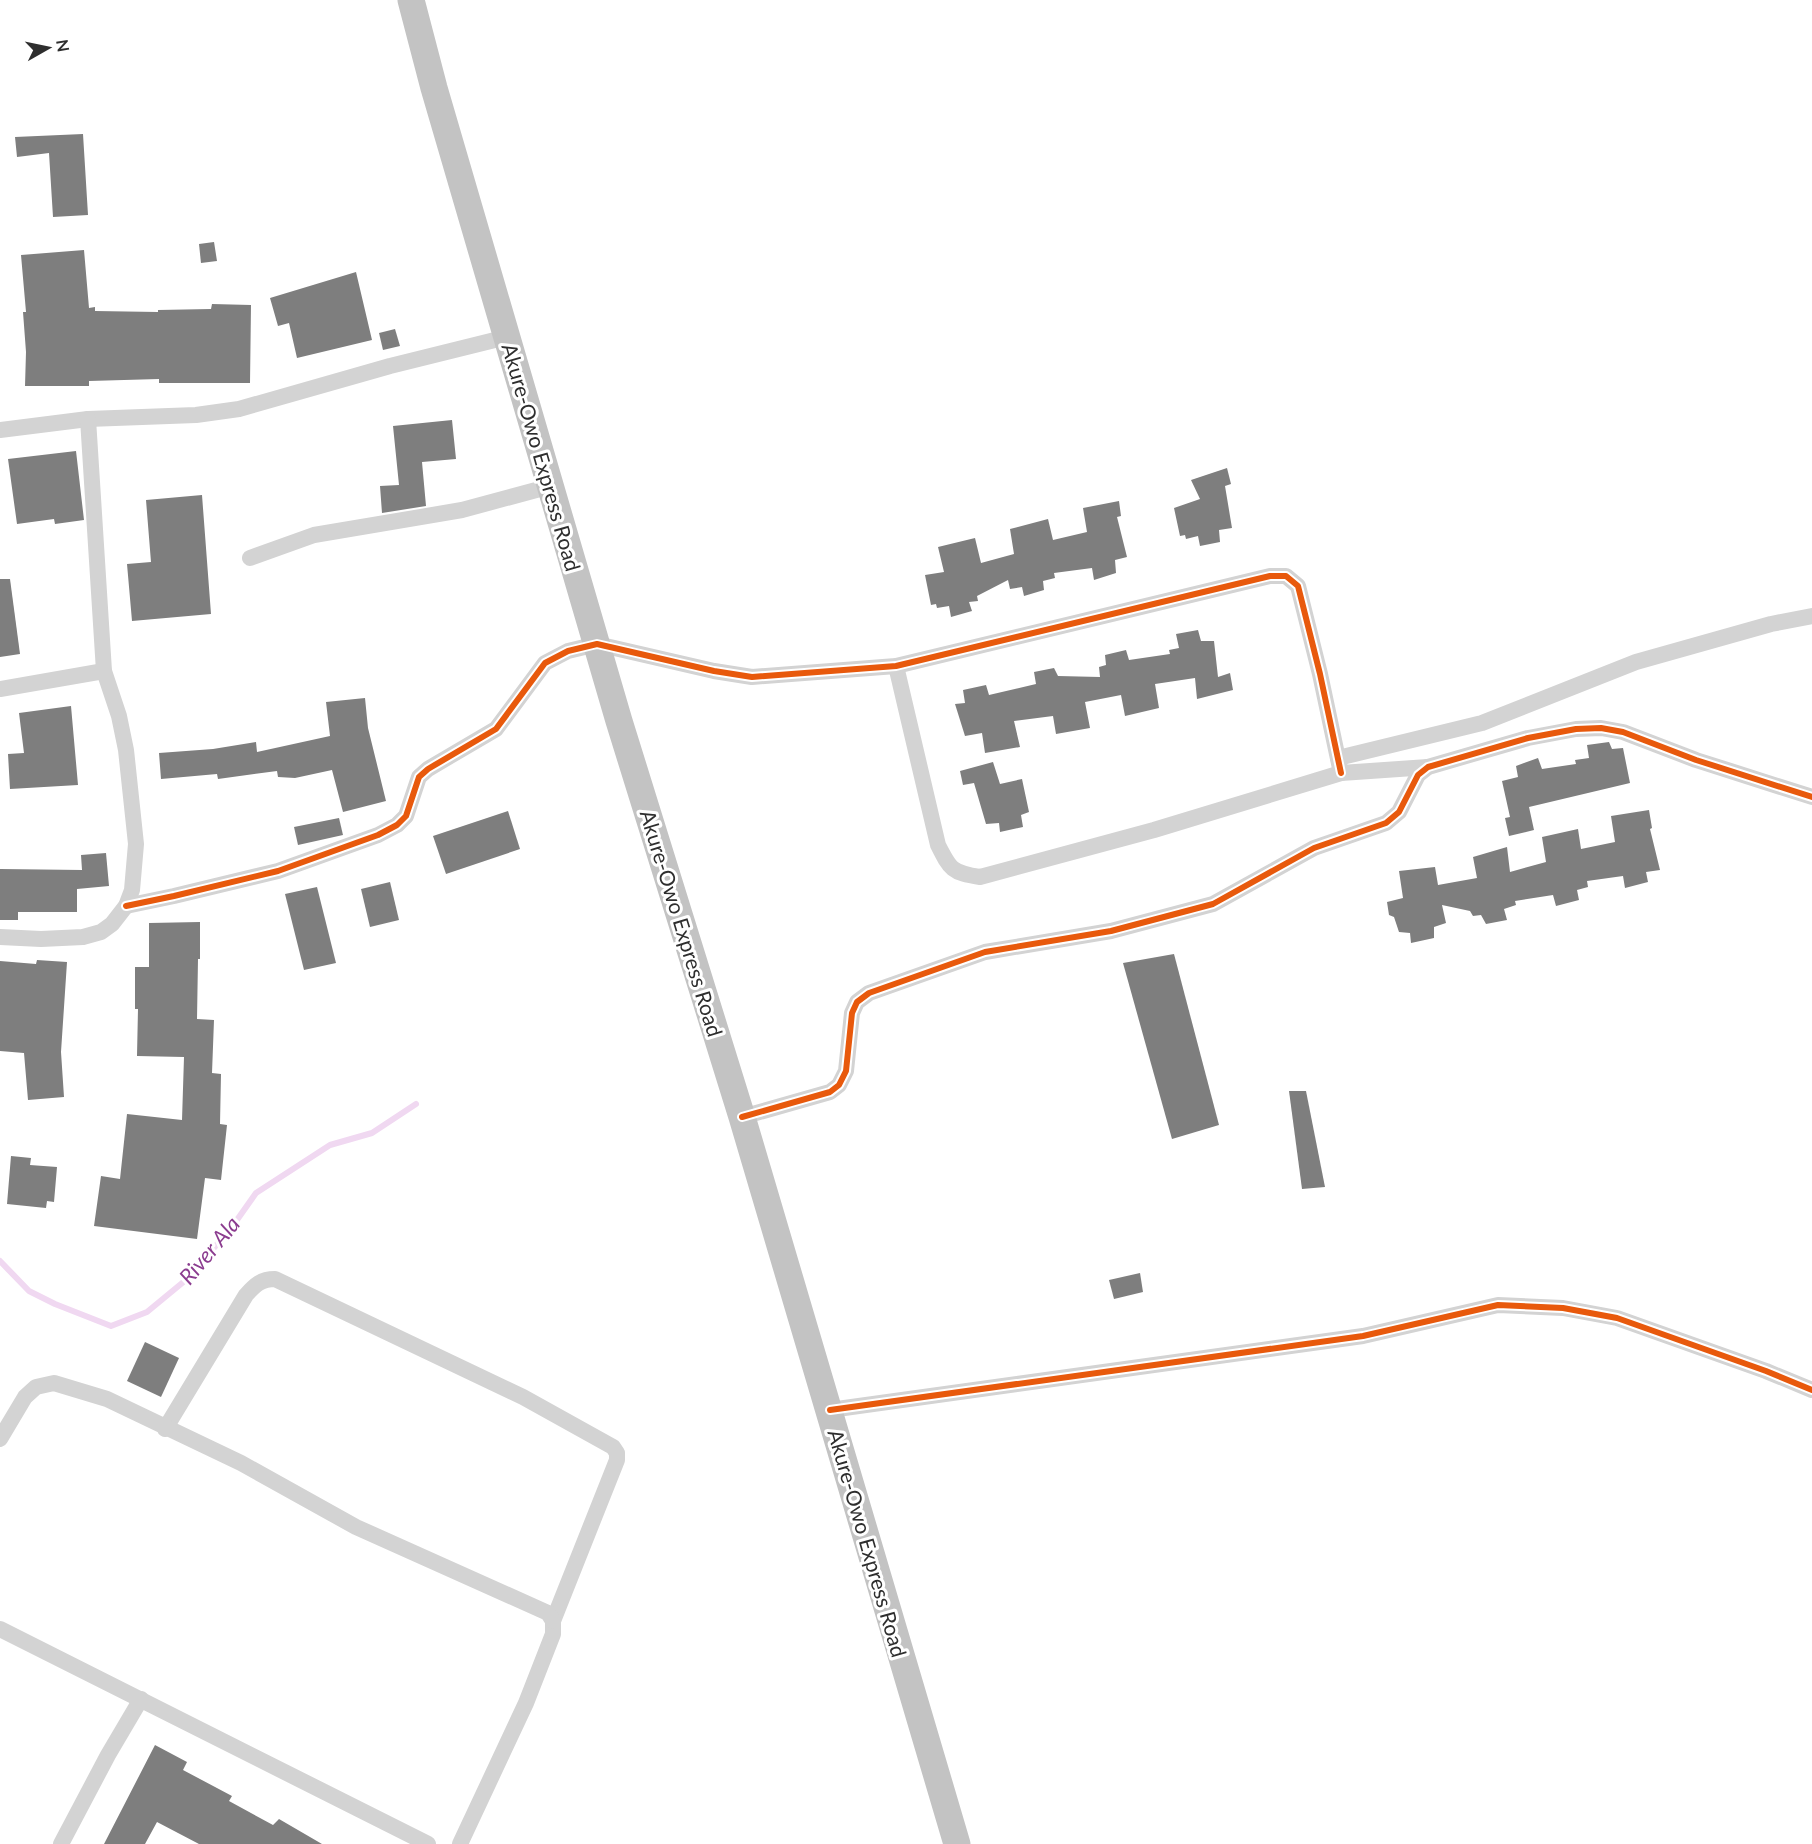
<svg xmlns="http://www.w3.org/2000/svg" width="1812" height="1844" viewBox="0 0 1812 1844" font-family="Lato,sans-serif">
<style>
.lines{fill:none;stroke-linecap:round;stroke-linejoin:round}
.stream{stroke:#f0d8f1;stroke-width:6}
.building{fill:#7e7e7e}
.minor{stroke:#d3d3d3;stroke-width:16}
.trunk{stroke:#c3c3c3;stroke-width:27}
.cycleway-casing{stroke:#fff;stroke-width:10}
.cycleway{stroke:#e8590c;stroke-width:6}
.labels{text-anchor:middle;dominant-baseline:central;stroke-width:6;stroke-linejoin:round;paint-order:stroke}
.street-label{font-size:21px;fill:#2e2e2e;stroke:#fff}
.water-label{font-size:22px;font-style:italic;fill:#8b3c8f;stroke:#fff}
</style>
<rect width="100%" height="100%" fill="#fff"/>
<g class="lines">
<path class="stream" d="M0,1261L29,1291L55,1304L111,1326L147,1312L187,1279L232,1227L256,1193L330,1145L372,1133L416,1104"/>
</g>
<g class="building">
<path d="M83,134L88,215L53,217L49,153L17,157L15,137Z"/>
<path d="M214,242L217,261L201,263L199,244Z"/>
<path d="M84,250L89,308L95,307V311L158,312V310L211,309L212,304L251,305L250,383H159V379L89,381V386H25L26,352L23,312H26L21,255Z"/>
<path d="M356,272L372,340L297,358L289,323L278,326L270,298Z"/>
<path d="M395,329L400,346L383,350L379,333Z"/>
<path d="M452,420L456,459L422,462L426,506L382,513L380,486L399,485L393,426Z"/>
<path d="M76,451L84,520L55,524L54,519L17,524L8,459Z"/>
<path d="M1227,468L1231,484L1225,486L1232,528L1219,530L1220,542L1200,546L1198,536L1186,539L1185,535L1180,536L1174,508L1200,499L1191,480Z"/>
<path d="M202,495L211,614L132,621L127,564L151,562L146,500Z"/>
<path d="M1119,501L1121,516L1117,517L1127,557L1115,560L1116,573L1094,580L1092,568L1054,573L1055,578L1043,581L1044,590L1024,596L1022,587L1010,589L1008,580L977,596L978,601L969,602L972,611L951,617L949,606L937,608L936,604L931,605L925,575L944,572L938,547L975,538L981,563L1014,554L1010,529L1048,519L1053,540L1087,532L1083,508Z"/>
<path d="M0,579H10L20,654L0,657Z"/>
<path d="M1198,630L1201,641H1214L1218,677L1230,673L1233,690L1197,699L1195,678L1155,684L1159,708L1125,716L1121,695L1085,702L1090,728L1056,734L1053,716L1014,721L1020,747L985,753L982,733L965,736L955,704L965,703L963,690L986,685L989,695L1036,684L1034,672L1054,668L1058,676L1100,677L1099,667L1106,665L1105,655L1126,650L1129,660L1170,654L1169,650L1179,648L1176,634Z"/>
<path d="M365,698L368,728L386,801L343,812L332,770L295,778L278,777L277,771L218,779L217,774L161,779L159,753L213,749L256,742L257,752L330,736L326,702Z"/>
<path d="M71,706L78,785L10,789L8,754L24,753L19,713Z"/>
<path d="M1609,742L1612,749L1623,748L1630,783L1529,807L1534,830L1509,836L1505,818L1510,817L1502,781L1518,777L1516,766L1538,758L1542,769L1576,764L1575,760L1589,758L1587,745Z"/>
<path d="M993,762L1000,784L1022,779L1029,812L1021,815L1023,827L1000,832L999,823L986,824L974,783L963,785L960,771Z"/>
<path d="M1649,810L1652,828L1650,829L1660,870L1646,872L1648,882L1625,888L1623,876L1587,881L1588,887L1577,890L1579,900L1556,906L1553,895L1515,901L1516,905L1504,909L1507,920L1486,924L1481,915L1473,916L1470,911L1442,905L1446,923L1434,927V938L1411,943L1410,933L1399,932L1394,917L1389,915L1387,902L1403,898L1399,871L1435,867L1438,885L1477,878L1473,857L1507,847L1510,872L1546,862L1542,837L1578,829L1581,849L1615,842L1611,816Z"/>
<path d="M508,811L520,849L446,874L433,836Z"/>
<path d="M339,818L343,835L298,845L294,827Z"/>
<path d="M106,853L109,886L77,889V912H18V920H0V869L82,870L81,855Z"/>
<path d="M390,882L399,920L370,927L361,889Z"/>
<path d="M317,887L336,963L304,970L285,894Z"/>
<path d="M200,922V959H198L197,1019L214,1020L212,1073L221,1074L220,1124L227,1125L221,1180L205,1178L197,1239L94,1226L101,1176L120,1179L127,1114L182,1120L184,1057L137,1056L138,1009H135V967H149V923Z"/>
<path d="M1174,954L1219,1125L1172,1139L1123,963Z"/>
<path d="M37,960L67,962L61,1052L64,1097L28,1100L24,1053L0,1051V961L36,964Z"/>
<path d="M1289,1091H1306L1325,1187L1302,1189Z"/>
<path d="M11,1156L31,1158L30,1165L57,1167L54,1202L47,1201L46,1208L7,1204Z"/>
<path d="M1140,1273L1143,1292L1114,1299L1109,1280Z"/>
<path d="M145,1342L179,1358L161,1397L127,1381Z"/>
<path d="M155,1745L187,1762L183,1770L232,1796L229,1801L273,1825L279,1819L322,1844H199L157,1822L145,1844H104Z"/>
</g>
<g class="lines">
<g class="minor">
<path d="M0,430L88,419L196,415L239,409L390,366L507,337"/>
<path d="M250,558L314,535L462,510L551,486"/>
<path d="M896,666L938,845C950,869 952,873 980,877L1154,830L1341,773L1428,767"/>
<path d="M0,689L104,671"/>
<path d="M1338,758L1482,723L1636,662L1771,624L1812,616"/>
<path d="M126,906L174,896L278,871L378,835L397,825L406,816L419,777L428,769L496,729L545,663L568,651L597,644L714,671L752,677L896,666L1270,576H1286L1298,586L1320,674L1341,773"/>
<path d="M0,937L41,939L83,937L101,932L112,924L126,906L132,890L136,844L126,750L119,716L104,671L88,419"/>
<path d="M742,1117L830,1092L839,1085L846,1071L852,1013L857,1002L869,993L985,952L1111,931L1213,904L1314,848L1386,823L1399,812L1418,775L1428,767L1528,738L1576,729L1601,728L1623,732L1696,760L1812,797"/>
<path d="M830,1410L1363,1336L1498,1305L1563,1308L1617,1318L1766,1371L1812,1390"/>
<path d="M165,1429L246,1295C255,1285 261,1279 275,1279L523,1397L613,1447L617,1453V1460L553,1621V1634L526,1703L460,1844"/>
<path d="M0,1439L25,1397L36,1387L54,1383L107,1399L241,1463L356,1527L548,1613L553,1621"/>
<path d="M0,1629L428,1844"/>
<path d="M61,1844L108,1755L141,1699"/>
</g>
<path class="trunk" d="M411,0L434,88L619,721L742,1117L957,1844"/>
<defs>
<g id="cycleway">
<path d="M126,906L174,896L278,871L378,835L397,825L406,816L419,777L428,769L496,729L545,663L568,651L597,644L714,671L752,677L896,666L1270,576H1286L1298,586L1320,674L1341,773"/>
<path d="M742,1117L830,1092L839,1085L846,1071L852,1013L857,1002L869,993L985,952L1111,931L1213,904L1314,848L1386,823L1399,812L1418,775L1428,767L1528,738L1576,729L1601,728L1623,732L1696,760L1812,797"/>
<path d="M830,1410L1363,1336L1498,1305L1563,1308L1617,1318L1766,1371L1812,1390"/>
</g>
</defs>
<use href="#cycleway" class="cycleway-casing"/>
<use href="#cycleway" class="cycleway"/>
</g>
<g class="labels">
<g class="street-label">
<text transform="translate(542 457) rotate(74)">Akure-Owo Express Road</text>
<text transform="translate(682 923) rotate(73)">Akure-Owo Express Road</text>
<text transform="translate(868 1543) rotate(74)">Akure-Owo Express Road</text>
</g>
<g class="water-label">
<text transform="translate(209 1250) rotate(-50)">River Ala</text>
</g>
</g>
<g transform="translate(48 48) rotate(81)" stroke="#ffffff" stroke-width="4.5" paint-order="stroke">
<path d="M0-4.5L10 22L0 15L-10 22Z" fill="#2e2e2e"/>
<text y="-9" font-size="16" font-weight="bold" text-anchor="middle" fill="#2e2e2e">N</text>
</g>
</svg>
